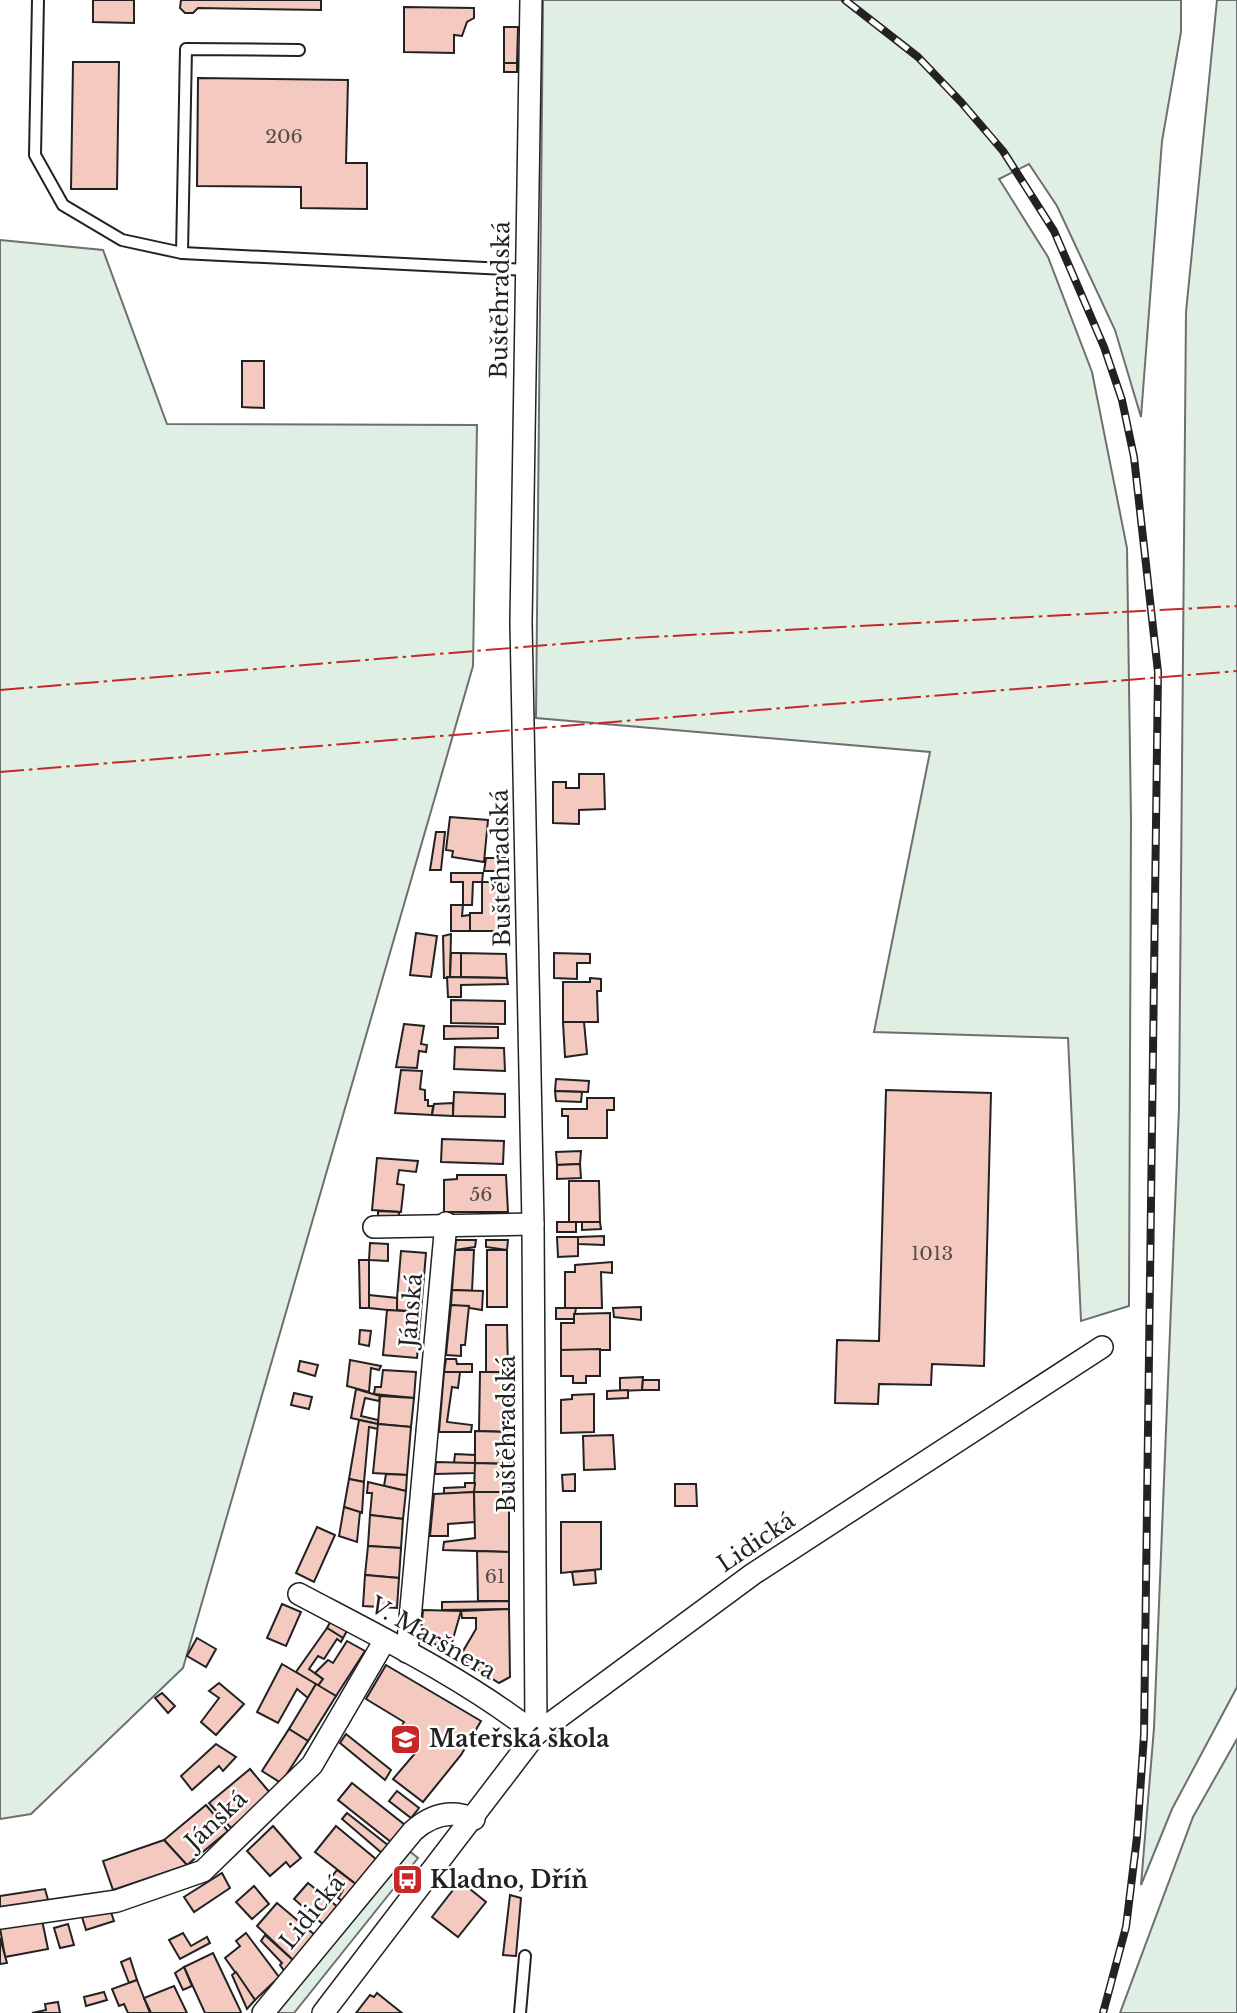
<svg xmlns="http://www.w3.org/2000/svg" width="1237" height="2013" viewBox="0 0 1237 2013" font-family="'Libre Baskerville',serif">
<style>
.green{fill:#e0efe3;stroke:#6f6f6f;stroke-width:2}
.building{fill:#f3c9c0;stroke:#222;stroke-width:2}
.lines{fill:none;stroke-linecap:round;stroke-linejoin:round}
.service-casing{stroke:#222;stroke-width:14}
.minor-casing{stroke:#222;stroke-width:24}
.service{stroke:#fff;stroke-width:10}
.minor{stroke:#fff;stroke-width:21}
.rail-casing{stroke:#222;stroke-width:8}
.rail{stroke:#fff;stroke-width:5;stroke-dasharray:16;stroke-linecap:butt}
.power{stroke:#c62828;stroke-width:2;stroke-dasharray:24 5 3.5 5;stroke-linecap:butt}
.labels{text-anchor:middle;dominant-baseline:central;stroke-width:5;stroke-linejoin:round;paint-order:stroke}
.number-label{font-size:19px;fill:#564c4a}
.street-label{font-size:23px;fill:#222;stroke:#fff}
.poi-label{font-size:23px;font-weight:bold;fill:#222;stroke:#fff;text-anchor:start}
</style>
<rect width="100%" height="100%" fill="#fff"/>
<g class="green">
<path d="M543,0H1181V32L1162,141L1141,417L1115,330L1057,206L1029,164L999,179L1048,257L1092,372L1127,548L1131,820L1129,1306L1081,1321L1068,1038L874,1032L930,752L536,718Z"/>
<path d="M1217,0H1237V1687L1172,1809L1141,1885L1154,1728L1179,1108L1186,312Z"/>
<path d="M0,240L103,250L167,424L477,425L473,666L183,1668L31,1814L0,1819Z"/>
<path d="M1237,1739V2013H1120L1193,1817Z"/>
<path d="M408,1850L418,1858L294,2013H276Z"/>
</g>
<g class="building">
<path d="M93,0H134V23L93,22Z"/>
<path d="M181,0H321V10L198,8L193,13H185L180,8Z"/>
<path d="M404,7L474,8V18L467,22L462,36L454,35V53L404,52Z"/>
<path d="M504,27H518L517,63H504Z"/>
<path d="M73,62H119L117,189H71Z"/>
<rect x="504" y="63" width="13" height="9"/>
<path d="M198,78L348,80L346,163H367V209L301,208V187L197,186Z"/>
<path d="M242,361H264V408L242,407Z"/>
<path d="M579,774H604L605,809L579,810V824L553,823V782H566V788H579Z"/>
<path d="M450,817L488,820L484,862L452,857L453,851L446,850Z"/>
<path d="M436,832H445L441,870H430Z"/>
<path d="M486,858H507L506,871H484Z"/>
<path d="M451,873H483L482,882H473L472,905H463V882H451Z"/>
<path d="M482,882H505V931H470V913H482Z"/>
<path d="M451,905H463L462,916L470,915V931H451Z"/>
<path d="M416,933L437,936L431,977L410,975Z"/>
<path d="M451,934L450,978H444L443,936Z"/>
<path d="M451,953H461V977L450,978Z"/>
<path d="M461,953L506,954L507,978L461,977Z"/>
<path d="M554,953L590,954V963H577V979L554,978Z"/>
<path d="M447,977L507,978L508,984L461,985V997H448Z"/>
<path d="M590,978L601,979V991H597L598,1022H563V982H590Z"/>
<path d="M451,1000L505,1001V1024L451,1023Z"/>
<path d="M563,1022H584L587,1054L565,1057Z"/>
<path d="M404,1024L424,1026L421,1044L427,1045L426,1052L419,1051L417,1068L396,1067Z"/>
<path d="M444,1026L498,1027V1038L444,1039Z"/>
<path d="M455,1047L504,1048L505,1071L454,1069Z"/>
<path d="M401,1070L422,1071L420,1089L425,1090V1100H428V1106H433L432,1115L395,1113Z"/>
<path d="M556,1079L589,1081L588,1092L555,1091Z"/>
<path d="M886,1090L991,1093L984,1366L932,1364L931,1385L879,1384L878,1404L835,1403L837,1340L879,1341Z"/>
<path d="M555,1091L582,1092L581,1102L556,1101Z"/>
<path d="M454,1092L505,1094V1117L453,1116Z"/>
<path d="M587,1098H614V1110H607V1138H568V1116H562V1109H587Z"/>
<path d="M453,1103V1116L432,1115L434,1104Z"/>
<path d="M442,1139L504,1141L503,1164L441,1162Z"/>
<path d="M581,1151L580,1164L557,1165L556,1152Z"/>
<path d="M377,1158L418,1161L416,1172L399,1170L397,1184L404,1185L401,1212L372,1210Z"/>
<path d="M580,1164L581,1178L557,1179V1165Z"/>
<path d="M457,1175H506L508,1212H444V1180L457,1179Z"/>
<path d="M569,1181H599L600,1222H569Z"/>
<path d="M378,1211L399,1212V1224H378Z"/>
<rect x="557" y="1222" width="19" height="10"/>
<path d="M582,1222H600L601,1229L582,1230Z"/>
<path d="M604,1236V1245L578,1244V1237Z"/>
<path d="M557,1237H578V1256L558,1257Z"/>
<path d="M456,1240H476L475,1247L455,1250Z"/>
<path d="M486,1240H508L507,1250L486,1247Z"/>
<path d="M370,1243L388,1244V1261L369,1260Z"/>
<path d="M455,1250H474L472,1291L452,1290Z"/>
<rect x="487" y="1250" width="20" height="57"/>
<path d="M401,1251L426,1253L421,1312L396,1310Z"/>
<path d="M359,1260H369V1308H360Z"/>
<path d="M612,1262V1273L601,1272L602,1308H565V1272H575V1265Z"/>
<path d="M452,1290L483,1291L482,1310L451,1305Z"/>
<path d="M369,1295L397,1298V1311L369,1308Z"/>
<path d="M451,1305L469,1306L465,1345H461V1356L446,1355Z"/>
<path d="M641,1307V1320L614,1317L613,1308Z"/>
<path d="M556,1308H576L574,1319H556Z"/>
<path d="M387,1310L421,1312L417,1358L383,1355Z"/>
<path d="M610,1313V1350H561V1323H574V1314Z"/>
<path d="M486,1325H507L508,1372H486Z"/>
<path d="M360,1330L371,1331L369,1346L359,1344Z"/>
<path d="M600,1349V1376H586V1383H573V1376H561V1350Z"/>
<path d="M446,1359H456L457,1364H472V1372H444Z"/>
<path d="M350,1360L381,1366L379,1370L371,1368L369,1392L347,1386Z"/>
<path d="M300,1361L318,1365L315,1376L298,1371Z"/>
<path d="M383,1370L416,1372L414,1398L374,1394L375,1387H381Z"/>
<path d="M444,1372H460L458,1388L452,1387L447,1422L472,1425L471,1432H439Z"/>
<path d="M480,1372H508V1432L479,1431Z"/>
<path d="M643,1377L642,1390L620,1391V1378Z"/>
<path d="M643,1380H659V1390H642Z"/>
<path d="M356,1389L380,1396L379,1401L365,1398L361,1416L378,1420V1424L351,1418Z"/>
<path d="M628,1390V1398L607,1399V1391Z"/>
<path d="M294,1393L312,1397L309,1409L291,1405Z"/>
<path d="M594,1394V1432L561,1433V1400L572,1399V1395Z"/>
<path d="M380,1396L414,1398L411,1427L378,1424Z"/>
<path d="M359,1420L378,1424V1429L369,1427L364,1482L349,1479Z"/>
<path d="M378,1424L411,1427L407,1475L373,1473Z"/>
<path d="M475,1431L508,1432L509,1464L475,1463Z"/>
<path d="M613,1435L615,1469L584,1470L583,1436Z"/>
<path d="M455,1454L475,1455V1463H454Z"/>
<path d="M436,1462L475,1463V1473L435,1474Z"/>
<path d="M475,1463L509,1464V1492H474Z"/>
<path d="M386,1474L407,1475L406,1491L384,1486Z"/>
<path d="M575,1474V1491H563L562,1475Z"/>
<path d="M349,1479L364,1482L362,1513L344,1507Z"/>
<path d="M368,1482L406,1491L403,1519L370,1515L372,1493H367Z"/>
<path d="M465,1483H475L474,1492L444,1494V1488L465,1487Z"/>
<path d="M675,1484H696L697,1506H675Z"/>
<path d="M474,1492L475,1522L448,1524V1536H430L434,1494Z"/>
<path d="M474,1492H509V1552L443,1550L444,1542L475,1538Z"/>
<path d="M344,1507L360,1512L357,1542L339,1536Z"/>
<path d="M370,1515L403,1519L401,1548L368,1546Z"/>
<path d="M561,1522H601V1569L561,1573Z"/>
<path d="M317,1527L335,1535L314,1582L296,1573Z"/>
<path d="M368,1546L401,1548L399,1578L365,1575Z"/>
<path d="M477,1551L509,1552V1601H478Z"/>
<path d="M595,1570L596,1583L574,1585L572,1572Z"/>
<path d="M365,1575L399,1578L397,1608L363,1606Z"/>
<path d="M509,1601V1609L442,1610V1602Z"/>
<path d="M282,1604L301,1612L286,1646L267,1638Z"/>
<path d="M509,1609L510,1677L499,1683L459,1658L476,1629V1618H462L461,1611Z"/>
<path d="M423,1610L461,1611L449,1653L421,1635Z"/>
<path d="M332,1619L348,1629L343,1638L327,1628Z"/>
<path d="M327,1628L343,1638L341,1642L337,1639L324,1659L318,1656L309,1669L323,1679L318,1686L296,1672Z"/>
<path d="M197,1638L216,1649L206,1667L187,1656Z"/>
<path d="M347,1641L365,1651L336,1696L318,1686L323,1679L315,1673L328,1660L333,1663Z"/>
<path d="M282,1664L316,1684L308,1698L297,1689L278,1723L257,1712Z"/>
<path d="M386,1665L481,1721L461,1755L423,1802L393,1779L417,1751L394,1738L404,1722L366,1699Z"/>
<path d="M219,1683L244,1704L216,1735L201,1722L219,1698L209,1691Z"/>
<path d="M316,1684L336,1696L308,1741L289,1729Z"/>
<path d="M162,1693L175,1706L168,1713L155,1698Z"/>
<path d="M289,1729L308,1741L281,1783L262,1771Z"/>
<path d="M346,1734L391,1770L385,1780L340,1743Z"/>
<path d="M216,1744L236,1757L223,1771L219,1766L192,1790L181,1776Z"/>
<path d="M250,1769L271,1794L231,1828L209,1803Z"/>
<path d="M352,1783L405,1825L391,1842L338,1800Z"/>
<path d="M397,1791L419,1808L411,1818L389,1801Z"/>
<path d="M206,1805L228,1831L187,1865L164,1840Z"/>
<path d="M347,1813L389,1846L383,1854L342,1819Z"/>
<path d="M273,1826L301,1858L290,1867L286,1862L270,1876L247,1851Z"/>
<path d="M336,1826L377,1860L357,1885L315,1852Z"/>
<path d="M164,1840L187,1865L113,1890L103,1861Z"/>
<path d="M337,1870L357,1885L344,1902L338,1898L343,1890L330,1879Z"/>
<path d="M222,1873L230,1888L194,1912L184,1897Z"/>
<path d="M460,1881L486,1902L458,1937L432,1917Z"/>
<path d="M308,1883L339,1908L325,1926L294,1899Z"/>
<path d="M254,1886L269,1904L252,1919L236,1902Z"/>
<path d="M45,1889L50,1907L0,1912V1896Z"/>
<path d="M510,1895L521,1898L516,1956L503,1955Z"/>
<path d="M277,1903L316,1936L295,1962L257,1926Z"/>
<path d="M110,1909L114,1921L86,1930L82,1917Z"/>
<path d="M42,1920L48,1949L5,1957L0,1928Z"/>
<path d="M68,1924L74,1945L60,1948L54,1928Z"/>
<path d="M183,1933L191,1946L207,1937L210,1943L180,1959L169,1940Z"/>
<path d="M246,1933L279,1977L255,2000L225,1958L240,1946L236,1941Z"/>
<path d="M265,1935L295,1962L285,1972L280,1965L282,1963L261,1941Z"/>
<path d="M0,1938L7,1963L0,1964Z"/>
<path d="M213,1953L241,2012L240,2013H205L184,1967Z"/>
<path d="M130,1958L137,1980L129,1983L121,1962Z"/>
<path d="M184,1967L192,1986L183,1990L175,1973Z"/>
<path d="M236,1972L255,2000L247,2009L232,1975Z"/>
<path d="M137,1980L144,1998L150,2013H128L124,2004L119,2006L112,1989Z"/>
<path d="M174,1986L187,2013H151L144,1998Z"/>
<path d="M104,1992L107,2000L86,2006L84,1997Z"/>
<path d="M377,1993L402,2013H356L370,1995L374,1997Z"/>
<path d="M58,2002L60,2013H32L46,2010L45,2004Z"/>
</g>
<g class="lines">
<defs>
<g id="service">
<path d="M38,0L35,155L63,205L122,240L182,253L527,270"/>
<path d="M182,253L186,49L299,50"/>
<path d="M520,2013L525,1956"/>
</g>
<g id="minor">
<path d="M531,0L521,623L533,1224L536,1734"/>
<path d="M374,1227L533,1224"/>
<path d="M299,1594C380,1637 464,1678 536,1734"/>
<path d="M407,1652L446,1223"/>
<path d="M0,1918L117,1901L203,1871L312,1765L385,1640"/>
<path d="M263,2013L413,1831C431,1815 451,1809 474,1819"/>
<path d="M323,2013L536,1734L753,1574L1102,1347"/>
</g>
</defs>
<use href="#service" class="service-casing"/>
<use href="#minor" class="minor-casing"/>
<use href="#service" class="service"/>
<use href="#minor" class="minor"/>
<defs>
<path id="rail" d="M845,0L918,57L961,102L1003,151L1054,231L1104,347L1122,400L1134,457L1158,672L1144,1735L1137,1837L1126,1927L1103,2013"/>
</defs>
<use href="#rail" class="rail-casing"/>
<use href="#rail" class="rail"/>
<g class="power">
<path d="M0,690L633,638L1237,606"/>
<path d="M0,772L1237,671"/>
</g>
</g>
<defs>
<symbol id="school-square" viewBox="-11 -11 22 22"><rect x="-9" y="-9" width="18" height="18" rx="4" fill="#c62828" stroke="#fff"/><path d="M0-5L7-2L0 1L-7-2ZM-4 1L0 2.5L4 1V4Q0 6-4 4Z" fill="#fff"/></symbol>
<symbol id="bus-square" viewBox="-11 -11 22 22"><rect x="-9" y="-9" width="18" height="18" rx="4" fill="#c62828" stroke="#fff"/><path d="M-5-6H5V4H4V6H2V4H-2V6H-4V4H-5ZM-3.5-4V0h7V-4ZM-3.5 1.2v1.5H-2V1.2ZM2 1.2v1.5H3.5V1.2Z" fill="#fff"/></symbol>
</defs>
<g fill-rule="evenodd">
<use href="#school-square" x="388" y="1722" width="35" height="35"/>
<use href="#bus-square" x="390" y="1862" width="35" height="35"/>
</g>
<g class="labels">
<g class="number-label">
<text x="284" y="136">206</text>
<text x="481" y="1194">56</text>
<text x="932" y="1253">1013</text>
<text x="495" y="1576">61</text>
</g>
<g class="street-label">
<text transform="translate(500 300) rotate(-89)">Buštěhradská</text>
<text transform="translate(501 868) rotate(-91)">Buštěhradská</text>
<text transform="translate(411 1310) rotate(-85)">Jánská</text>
<text transform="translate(507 1434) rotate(-90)">Buštěhradská</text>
<text transform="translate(756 1542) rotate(-34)">Lidická</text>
<text transform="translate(433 1638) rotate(30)">V. Maršnera</text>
<text transform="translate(216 1820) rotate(-43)">Jánská</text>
<text transform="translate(312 1912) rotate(-51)">Lidická</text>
</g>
<g class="poi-label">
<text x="429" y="1739">Mateřská škola</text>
<text x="430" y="1880">Kladno, Dříň</text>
</g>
</g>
</svg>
